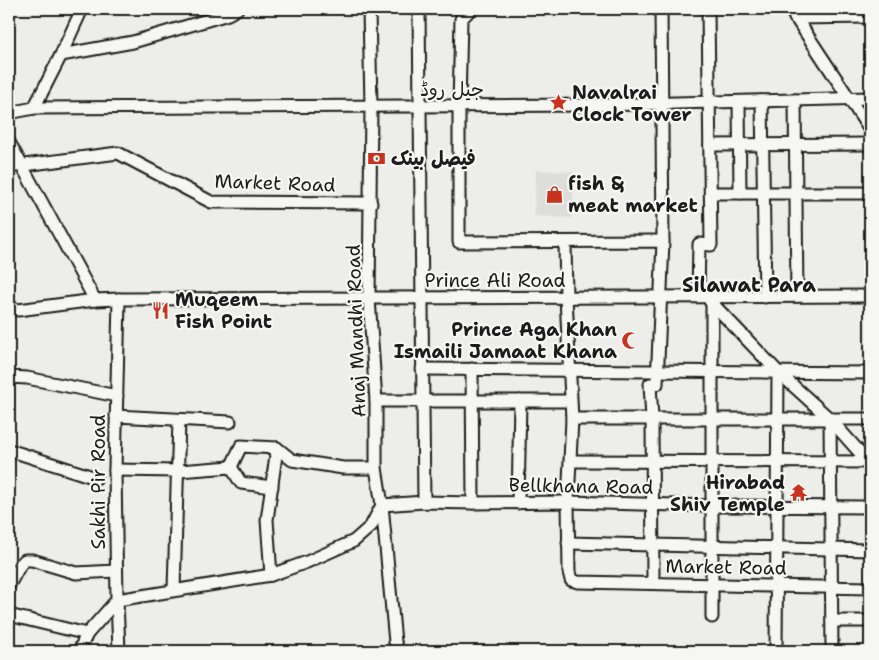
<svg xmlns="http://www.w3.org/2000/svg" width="879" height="660" viewBox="0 0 879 660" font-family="'Shantell Sans','Playpen Sans Arabic',sans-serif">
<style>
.built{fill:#ddddda}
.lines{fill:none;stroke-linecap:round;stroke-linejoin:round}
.minor-casing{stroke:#1c1c1c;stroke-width:15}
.minor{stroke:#f6f6f2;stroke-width:11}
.labels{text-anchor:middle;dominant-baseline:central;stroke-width:4.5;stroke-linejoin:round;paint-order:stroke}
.street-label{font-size:19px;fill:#1c1c1c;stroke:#f6f6f2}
.poi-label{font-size:19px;font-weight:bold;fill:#1c1c1c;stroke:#f6f6f2;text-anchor:start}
.neighbourhood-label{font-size:20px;font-weight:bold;fill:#1c1c1c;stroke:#f6f6f2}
</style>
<rect width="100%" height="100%" fill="#edede9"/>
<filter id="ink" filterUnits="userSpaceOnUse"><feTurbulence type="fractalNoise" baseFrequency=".02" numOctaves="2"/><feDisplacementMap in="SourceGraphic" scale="10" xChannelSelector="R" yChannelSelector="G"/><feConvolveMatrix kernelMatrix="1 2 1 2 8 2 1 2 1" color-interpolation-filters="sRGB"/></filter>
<g filter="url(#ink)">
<path class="built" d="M536,170L574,172L572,218L534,216Z"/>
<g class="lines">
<defs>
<g id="minor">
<path d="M369,9L371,106L369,298L376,401V468L382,505L395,642L398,651"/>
<path d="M419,9L424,502"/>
<path d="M471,9L461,19L459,106V242L663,241L657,384H650L652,419L653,582"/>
<path d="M661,9L663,241"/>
<path d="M790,9L870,130"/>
<path d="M795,18L870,17"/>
<path d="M61,55L133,42L228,14L237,9"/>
<path d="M795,100L797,296"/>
<path d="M762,101L765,297"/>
<path d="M739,102L740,193"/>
<path d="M34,108L61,55L82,9"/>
<path d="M9,113L34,108L601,105L870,98"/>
<path d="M9,142L95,300"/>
<path d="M710,145L870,144"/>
<path d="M9,167L118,153L211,202L371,203"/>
<path d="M711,193H870"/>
<path d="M565,242L566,297L572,419L568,502L569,572L571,580L578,582L870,588"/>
<path d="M698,296L699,244L711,245L708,9"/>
<path d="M710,301L778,372L830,419L870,464"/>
<path d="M712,303V617"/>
<path d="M9,306L18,310L95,300L119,299L870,296"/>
<path d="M422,369L870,373"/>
<path d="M472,369L473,503"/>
<path d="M9,377L27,378L117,396"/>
<path d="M376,401H570"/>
<path d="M116,416L230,422"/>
<path d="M572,419H870"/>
<path d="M830,419L832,651"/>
<path d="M9,450L96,478"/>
<path d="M571,461L870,462"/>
<path d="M231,467L241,483L272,487"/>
<path d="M115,470L179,471L231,467L241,446L277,448L292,460L343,468H376"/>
<path d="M518,503L520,401"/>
<path d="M568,543L870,550"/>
<path d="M271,575L267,520L277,448"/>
<path d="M9,585L20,565L25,560H32L76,573L116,571"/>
<path d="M174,590L179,420"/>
<path d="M9,619L13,616L87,634"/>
<path d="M832,621H870"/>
<path d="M79,651L87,634L117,600L115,470L119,299"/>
<path d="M119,651L117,600L271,575L307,562L354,541L371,526L382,505L424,502L473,503L568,502L712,506L870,507"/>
<path d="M776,651L778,372"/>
</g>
</defs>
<use href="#minor" class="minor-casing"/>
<use href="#minor" class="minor"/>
</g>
</g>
<defs>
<symbol id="sight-bare" viewBox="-9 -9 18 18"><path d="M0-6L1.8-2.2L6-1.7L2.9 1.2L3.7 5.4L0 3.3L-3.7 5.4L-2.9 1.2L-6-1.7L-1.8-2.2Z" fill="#c8321e" stroke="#f6f6f2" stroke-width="2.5" paint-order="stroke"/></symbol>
<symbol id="bank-bare" viewBox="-9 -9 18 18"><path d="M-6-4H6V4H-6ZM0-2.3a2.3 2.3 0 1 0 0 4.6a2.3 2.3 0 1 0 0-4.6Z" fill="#c8321e" stroke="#f6f6f2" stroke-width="2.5" paint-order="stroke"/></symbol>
<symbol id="shop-bare" viewBox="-9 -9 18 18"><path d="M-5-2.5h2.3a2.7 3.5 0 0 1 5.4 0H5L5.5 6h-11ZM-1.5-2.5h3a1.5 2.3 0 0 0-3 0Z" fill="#c8321e" stroke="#f6f6f2" stroke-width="2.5" paint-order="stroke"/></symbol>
<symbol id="restaurant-bare" viewBox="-9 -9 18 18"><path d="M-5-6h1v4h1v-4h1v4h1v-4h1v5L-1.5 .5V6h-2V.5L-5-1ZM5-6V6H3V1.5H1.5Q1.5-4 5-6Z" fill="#c8321e" stroke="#f6f6f2" stroke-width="2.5" paint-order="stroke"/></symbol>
<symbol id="mosque-bare" viewBox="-9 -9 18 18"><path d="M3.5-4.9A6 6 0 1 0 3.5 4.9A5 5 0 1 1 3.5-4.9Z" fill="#c8321e" stroke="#f6f6f2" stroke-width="2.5" paint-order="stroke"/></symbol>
<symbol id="temple-bare" viewBox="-9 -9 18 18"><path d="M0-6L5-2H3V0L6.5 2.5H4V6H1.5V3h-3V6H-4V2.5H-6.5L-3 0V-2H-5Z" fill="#c8321e" stroke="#f6f6f2" stroke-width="2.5" paint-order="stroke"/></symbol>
</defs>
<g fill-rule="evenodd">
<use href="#sight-bare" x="546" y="90" width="25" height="25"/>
<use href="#bank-bare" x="364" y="146" width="25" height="25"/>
<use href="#shop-bare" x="542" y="182" width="25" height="25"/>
<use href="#restaurant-bare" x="148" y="298" width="25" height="25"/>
<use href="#mosque-bare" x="618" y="328" width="25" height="25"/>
<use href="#temple-bare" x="786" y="480" width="25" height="25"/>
</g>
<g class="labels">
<g class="street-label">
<text x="452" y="89">جیل روڈ</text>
<text transform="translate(275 183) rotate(2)">Market Road</text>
<text x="495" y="280">Prince Ali Road</text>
<text transform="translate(356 331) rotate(-92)">Anaj Mandhi Road</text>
<text transform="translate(98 482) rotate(-90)">Sakhi Pir Road</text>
<text transform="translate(581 486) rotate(1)">Bellkhana Road</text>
<text transform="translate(726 567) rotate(1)">Market Road</text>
</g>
<g class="poi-label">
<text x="572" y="92">Navalrai<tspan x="572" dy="22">Clock Tower</tspan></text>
<text x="391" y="158">فیصل بینک</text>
<text x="568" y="183">fish &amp;<tspan x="568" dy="22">meat market</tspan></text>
<text x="175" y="299">Muqeem<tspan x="175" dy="22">Fish Point</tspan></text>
<text x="617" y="329" text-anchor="end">Prince Aga Khan<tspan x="617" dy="22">Ismaili Jamaat Khana</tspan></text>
<text x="785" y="482" text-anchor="end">Hirabad<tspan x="785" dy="22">Shiv Temple</tspan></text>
</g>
<g class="neighbourhood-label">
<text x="749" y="285">Silawat Para</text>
</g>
</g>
<rect width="879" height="660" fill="none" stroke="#f6f6f2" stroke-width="30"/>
<rect x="15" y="15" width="849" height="630" fill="none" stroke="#1c1c1c" stroke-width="2" filter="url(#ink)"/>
</svg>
